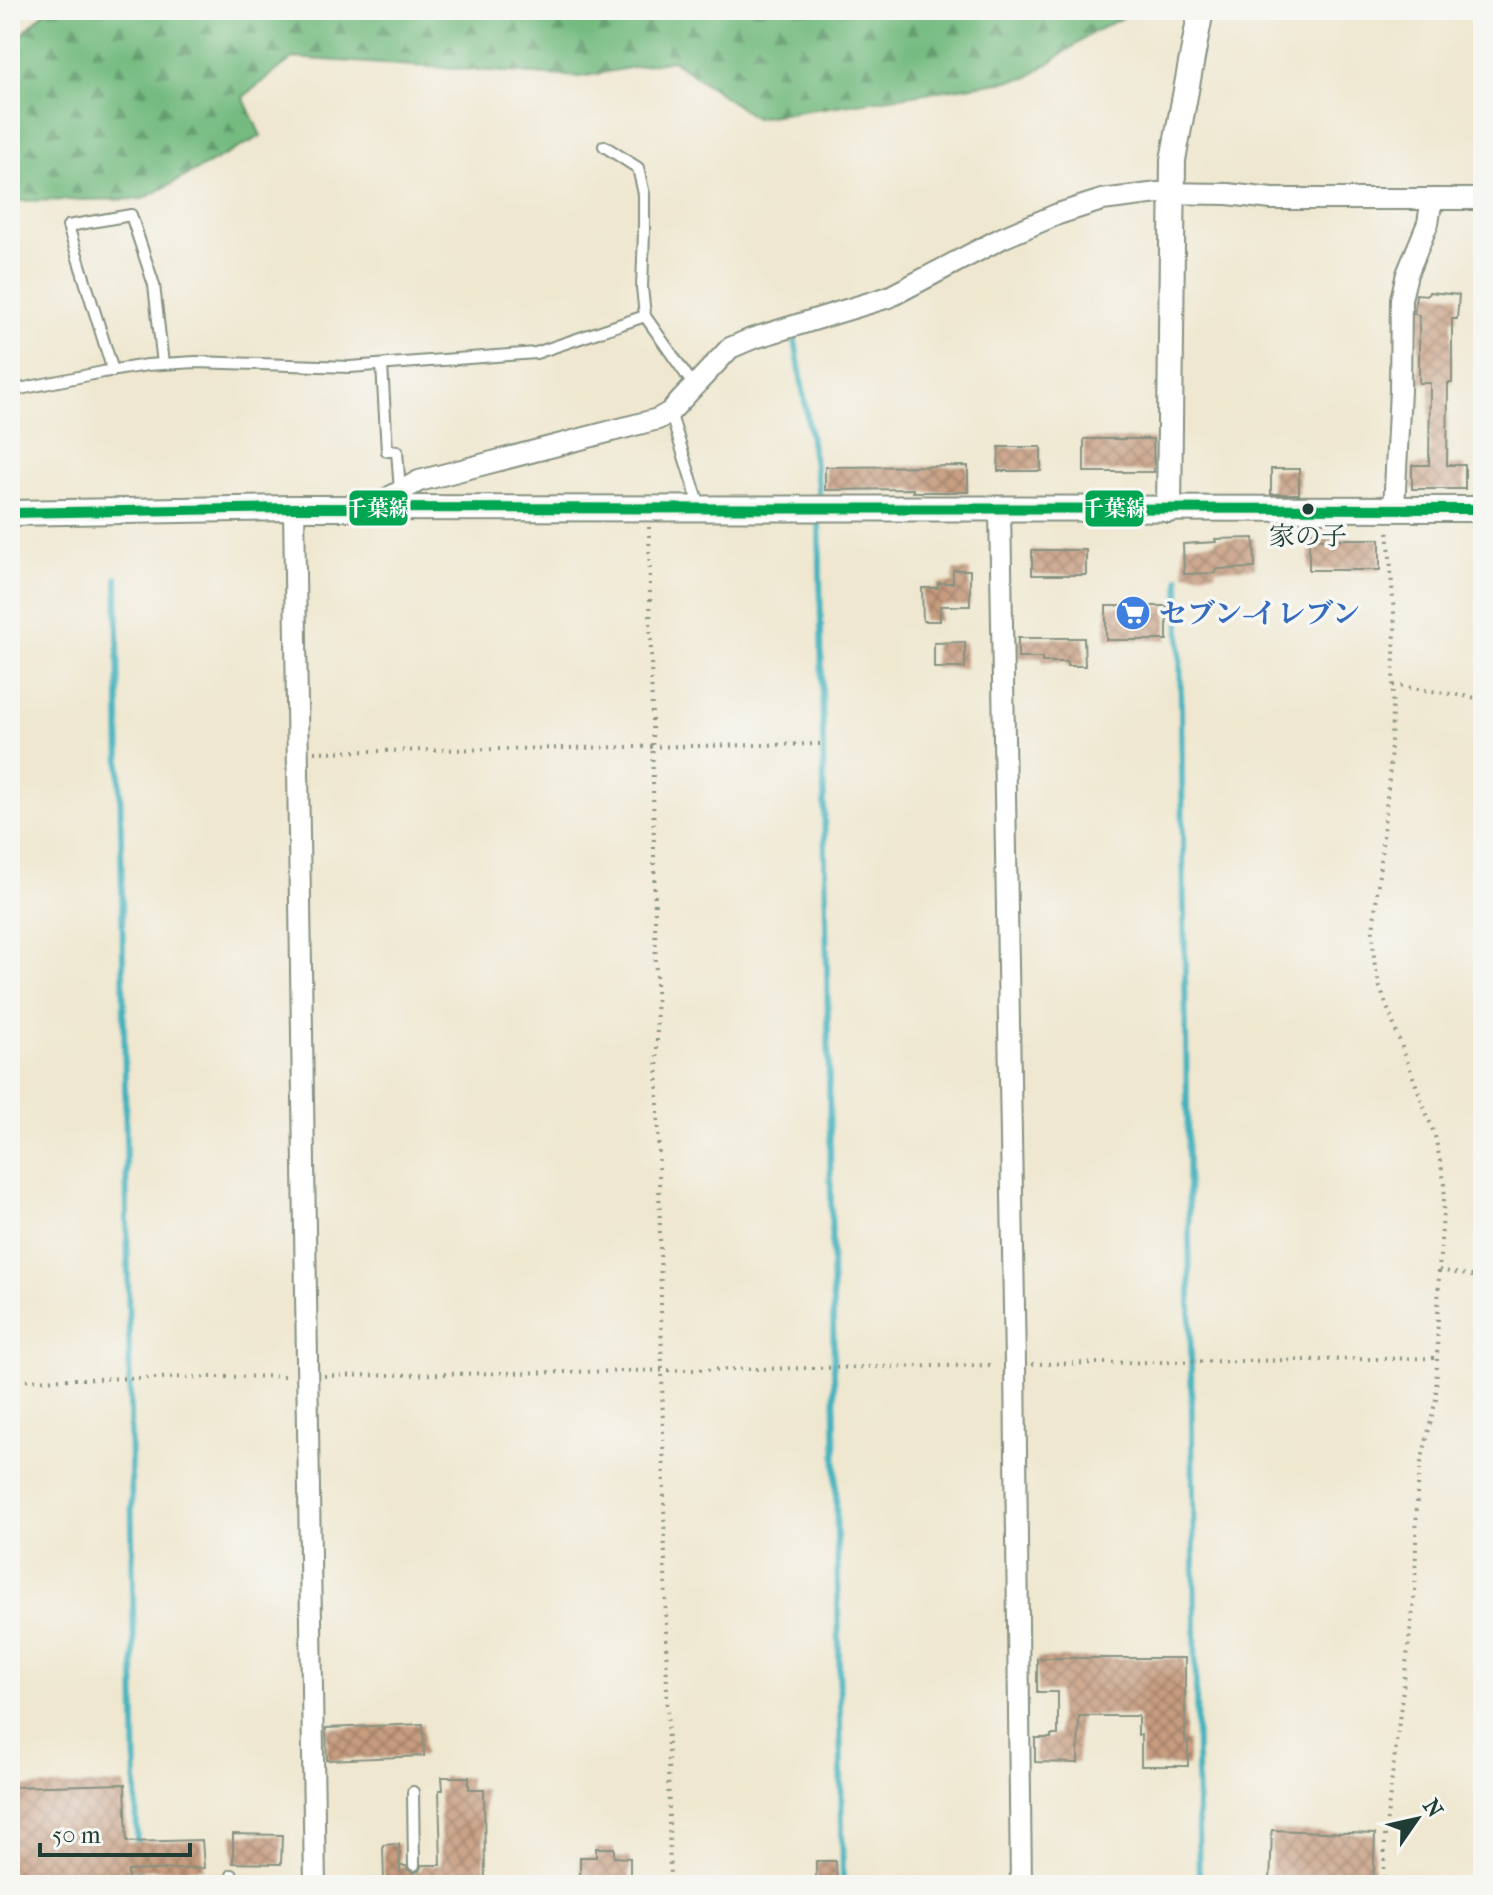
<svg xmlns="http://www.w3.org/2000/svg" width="1493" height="1895" viewBox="0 0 1493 1895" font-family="'IM FELL French Canon','Noto Serif JP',serif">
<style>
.forest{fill:url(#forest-firs);stroke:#4a7c5a;stroke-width:2}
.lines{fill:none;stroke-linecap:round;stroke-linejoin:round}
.stream{stroke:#43b2bd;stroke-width:6}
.building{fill:url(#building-cross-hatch)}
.service-casing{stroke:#879282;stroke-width:14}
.minor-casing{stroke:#879282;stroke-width:24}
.tertiary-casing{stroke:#879282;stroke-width:28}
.path{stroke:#879282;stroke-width:4;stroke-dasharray:2 6;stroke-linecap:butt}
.service{stroke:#fff;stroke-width:10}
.minor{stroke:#fff;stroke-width:20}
.tertiary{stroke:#fff;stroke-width:24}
.bus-1-casing{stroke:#f6f6f2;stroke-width:16}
.bus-1{stroke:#00a651;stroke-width:10}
.bus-dot{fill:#1f3d34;stroke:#f6f6f2;stroke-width:3}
.labels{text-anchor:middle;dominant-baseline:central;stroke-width:7;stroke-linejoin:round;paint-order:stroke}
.bus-label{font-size:26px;fill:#1f3d34;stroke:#f6f6f2}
.shop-label{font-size:28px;font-weight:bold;fill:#366cbe;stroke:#f6f6f2;text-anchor:start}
.line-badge{stroke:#f6f6f2;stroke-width:3}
.badge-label{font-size:22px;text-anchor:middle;font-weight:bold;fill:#fff}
</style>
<defs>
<pattern id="forest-firs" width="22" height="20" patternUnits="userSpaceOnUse" patternTransform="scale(2)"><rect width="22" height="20" fill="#74bb80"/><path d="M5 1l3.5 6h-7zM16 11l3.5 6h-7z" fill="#5f996a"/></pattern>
<pattern id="building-cross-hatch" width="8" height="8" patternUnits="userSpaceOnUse" patternTransform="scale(2)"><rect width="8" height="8" fill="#c79c7f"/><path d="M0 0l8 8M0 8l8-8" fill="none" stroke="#a18069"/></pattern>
</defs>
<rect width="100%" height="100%" fill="#f6f6f2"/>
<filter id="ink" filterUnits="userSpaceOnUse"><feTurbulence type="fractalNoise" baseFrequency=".0125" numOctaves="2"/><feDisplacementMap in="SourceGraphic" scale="16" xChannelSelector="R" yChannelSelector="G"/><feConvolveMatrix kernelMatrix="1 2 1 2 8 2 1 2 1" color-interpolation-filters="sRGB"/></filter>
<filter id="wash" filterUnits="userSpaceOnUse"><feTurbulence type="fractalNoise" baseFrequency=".006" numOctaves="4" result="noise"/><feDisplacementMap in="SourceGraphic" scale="32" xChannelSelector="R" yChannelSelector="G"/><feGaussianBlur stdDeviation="1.8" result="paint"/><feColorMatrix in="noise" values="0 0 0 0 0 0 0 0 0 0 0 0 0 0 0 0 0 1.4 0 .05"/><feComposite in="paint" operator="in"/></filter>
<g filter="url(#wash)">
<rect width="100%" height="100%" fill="#efe7cf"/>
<path class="forest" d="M47,10H1137L1094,32L1027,78L755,118L672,60L580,77L293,58L243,97L261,136L143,199L10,201V46Z"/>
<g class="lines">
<g class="stream">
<path d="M794,334L818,485L819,504"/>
<path d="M819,515L843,1885"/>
<path d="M117,578L137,1850"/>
<path d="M1179,578L1199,1885"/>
<path d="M137,1865L138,1885"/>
</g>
</g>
<g id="blocks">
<g class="building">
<path d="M1429,292L1459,295L1457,319H1452V383H1448L1447,465H1465V489H1412V465H1429L1430,383H1419V315L1414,314L1416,294L1428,295Z"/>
<path d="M1084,439H1153L1154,472H1084Z"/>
<path d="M999,447H1041V471H998Z"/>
<path d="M968,466V492H913V489L825,490V467Z"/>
<rect x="1271" y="469" width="28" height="25"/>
<path d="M1254,538L1255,568L1216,569V573L1184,574L1183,544L1216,542L1215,539Z"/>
<rect x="1309" y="539" width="71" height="31"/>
<rect x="1032" y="550" width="54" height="25"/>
<path d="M953,570H970V606H940V621H923L922,588H938V583H953Z"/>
<rect x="1106" y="606" width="61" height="34"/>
<path d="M1018,638H1084L1085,666H1067V662H1042V658H1018Z"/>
<path d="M965,642V668H934V643Z"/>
<path d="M1037,1658H1185V1741H1188V1766H1141V1735H1138V1716H1079L1078,1763L1035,1762V1738H1051V1735H1058V1692H1037Z"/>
<path d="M423,1724L424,1756L327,1760L326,1728Z"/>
<path d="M442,1777H469V1789H484L485,1885H400V1880L384,1881L383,1845L399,1844L400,1873V1866H406L408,1870L413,1873L419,1871L422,1865H441L439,1790H443Z"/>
<path d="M125,1784L127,1842L202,1840L204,1868L128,1871V1885H10V1787Z"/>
<path d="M1272,1830L1375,1834L1373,1885H1270Z"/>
<path d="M233,1834L282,1835L281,1864L233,1863Z"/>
<path d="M596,1848H614V1857L630,1858V1883H580V1857H596Z"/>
<path d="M816,1861H836L837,1885H816Z"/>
</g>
</g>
</g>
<g filter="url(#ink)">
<use href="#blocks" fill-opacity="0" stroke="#879282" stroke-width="2"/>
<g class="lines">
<defs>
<g id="service">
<path d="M604,146L638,168L644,194V232L642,287L645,316L694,386"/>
<path d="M382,365L387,451H397L400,491"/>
<path d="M113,371L68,226L131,215L154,285L163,364"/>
<path d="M10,391L103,372L147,365L195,362L350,367L536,353L645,316"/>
<path d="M670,412L700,507"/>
<path d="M413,1792L414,1865"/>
<path d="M232,1885V1875"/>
</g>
<g id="minor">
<path d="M294,508L315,1885"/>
<path d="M370,508L419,481L658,419L670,412L730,348L751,339L889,297L1002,238L1058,214L1102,200L1158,193L1228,194L1272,199H1474L1483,200"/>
<path d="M1394,509L1400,390L1401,299L1407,274L1428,223L1432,199"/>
<path d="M1000,510L1015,1364L1021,1885"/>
</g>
<g id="tertiary">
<path d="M1169,510L1173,160L1201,10"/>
<path d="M10,513L294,508L1483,509"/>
</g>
</defs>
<use href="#service" class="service-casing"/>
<use href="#minor" class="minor-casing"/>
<use href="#tertiary" class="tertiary-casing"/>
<g class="path">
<path d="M649,527L670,1885"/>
<path d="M1393,685L1483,699"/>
<path d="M314,752L824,744"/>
<path d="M1439,1270L1483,1278"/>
<path d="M1032,1364L1438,1358"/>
<path d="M324,1376L995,1365"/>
<path d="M10,1380L287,1376"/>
<path d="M1384,1885L1385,1834L1415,1592L1417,1495L1421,1463L1436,1399L1439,1270L1445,1185L1435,1136L1379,985L1374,960L1373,931L1390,768L1395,628L1388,528"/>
</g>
<use href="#service" class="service"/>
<use href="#minor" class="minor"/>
<use href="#tertiary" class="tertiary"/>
<defs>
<path id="bus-1" d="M10,513L294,508L1483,509"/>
</defs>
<use href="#bus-1" class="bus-1-casing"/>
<use href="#bus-1" class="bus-1"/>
</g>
</g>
<defs>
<symbol id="supermarket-disc" viewBox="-11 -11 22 22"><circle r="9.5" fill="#3f7fe0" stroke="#f6f6f2"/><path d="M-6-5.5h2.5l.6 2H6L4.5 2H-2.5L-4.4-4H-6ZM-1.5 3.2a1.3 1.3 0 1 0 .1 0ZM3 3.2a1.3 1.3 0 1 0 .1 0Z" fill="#fff"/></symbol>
</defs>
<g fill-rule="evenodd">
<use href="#supermarket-disc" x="1113" y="593" width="40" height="40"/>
</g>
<circle class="bus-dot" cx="1308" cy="509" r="7"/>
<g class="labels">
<g class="bus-label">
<text x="1308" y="536">家の子</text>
</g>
<g class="shop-label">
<text x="1159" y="613">セブン-イレブン</text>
</g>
</g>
<g class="line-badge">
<rect x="348" y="489" width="61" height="38" rx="8" fill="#00a651"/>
<rect x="1084" y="489" width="61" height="39" rx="8" fill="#00a651"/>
</g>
<g class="badge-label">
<text x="378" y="516">千葉線</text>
<text x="1115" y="516">千葉線</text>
</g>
<rect width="1493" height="1895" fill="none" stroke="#f6f6f2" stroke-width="40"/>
<g transform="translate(1417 1819) rotate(56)" stroke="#f6f6f2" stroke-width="6" paint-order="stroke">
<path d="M0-6L14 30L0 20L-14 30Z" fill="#1f3d34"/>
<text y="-12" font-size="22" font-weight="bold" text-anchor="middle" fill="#1f3d34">N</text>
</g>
<path d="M40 1843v12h150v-12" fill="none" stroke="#1f3d34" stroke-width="4"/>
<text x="52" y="1843" font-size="24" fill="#1f3d34" stroke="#f6f6f2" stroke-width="6" paint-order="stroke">50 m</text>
</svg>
